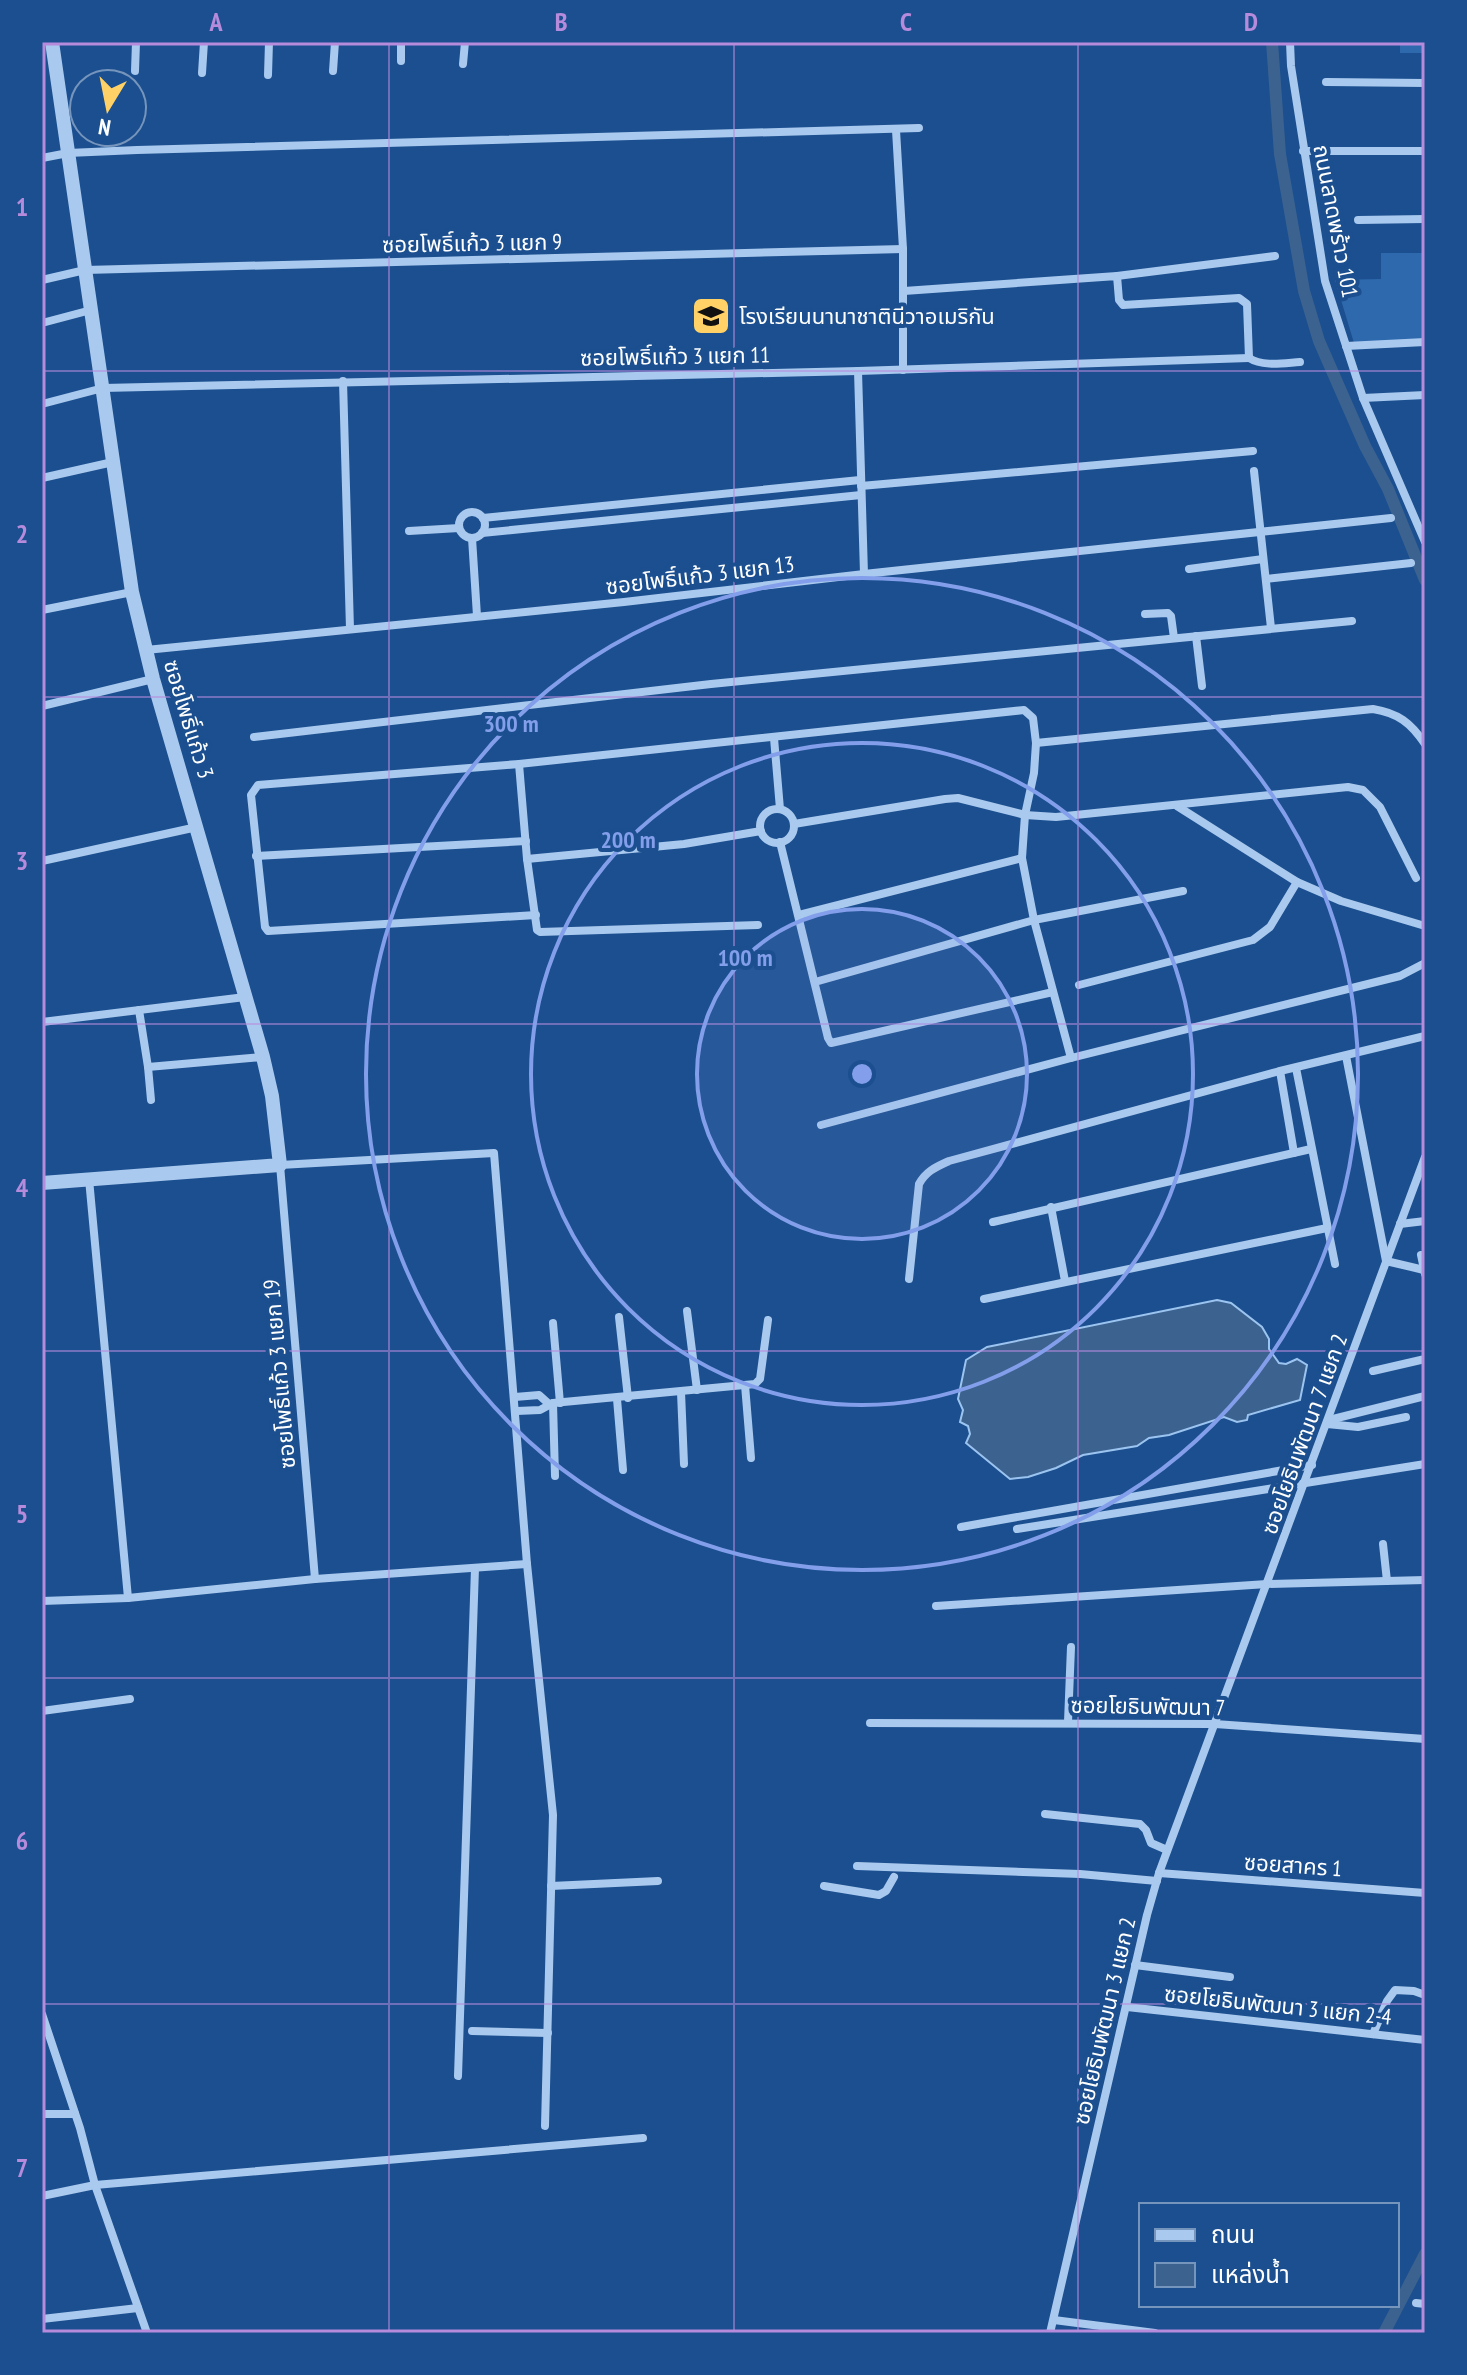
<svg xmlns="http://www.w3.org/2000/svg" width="1467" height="2375" viewBox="0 0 1467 2375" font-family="'PT Sans Narrow','Noto Sans Thai',sans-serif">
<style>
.green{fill:#2e69ad}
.water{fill:#3c6290;stroke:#9cc4f0;stroke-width:2}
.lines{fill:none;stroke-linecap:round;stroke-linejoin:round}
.canal{stroke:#3c6290;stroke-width:12}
.minor{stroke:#a9c9ee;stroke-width:8}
.tertiary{stroke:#a9c9ee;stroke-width:14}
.grid{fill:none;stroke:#b68bdc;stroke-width:2;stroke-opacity:0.55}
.ring{fill:none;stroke:#839eea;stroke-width:4}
.labels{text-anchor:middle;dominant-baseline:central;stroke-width:8;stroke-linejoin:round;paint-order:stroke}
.street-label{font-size:22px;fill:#fff;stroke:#1b4f8f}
.poi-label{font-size:22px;fill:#fff;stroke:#1b4f8f;text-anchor:start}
.centre{fill:#839eea;stroke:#1b4f8f;stroke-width:4}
.ring-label{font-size:24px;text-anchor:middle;font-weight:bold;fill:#839eea;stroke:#1b4f8f;stroke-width:8;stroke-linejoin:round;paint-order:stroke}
.neatline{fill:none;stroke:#b68bdc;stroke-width:3}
.grid-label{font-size:26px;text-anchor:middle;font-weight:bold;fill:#b68bdc}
</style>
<rect width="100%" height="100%" fill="#1b4f8f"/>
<g class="green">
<rect x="1400" y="42" width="25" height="11"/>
<path d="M1381,253H1425V339L1354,343L1335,280L1381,279Z"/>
</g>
<path class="water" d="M1217,1300L1231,1303L1262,1327L1269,1339V1349L1279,1363L1286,1364L1297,1359L1307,1365L1300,1400L1248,1415L1247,1420L1237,1422L1224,1417L1169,1435L1149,1438L1137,1446L1083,1455L1056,1468L1028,1477L1010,1479L966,1443L970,1434L968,1426L960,1422L963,1410L958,1399L966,1360L987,1347Z"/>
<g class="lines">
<g class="canal">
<path d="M1272,42L1280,154L1304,291L1319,341L1365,446L1388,489L1425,580"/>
<path d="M1384,2333L1425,2254"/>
</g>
<g class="minor">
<path d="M1290,42L1291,66L1325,281L1363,398L1425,542"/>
<path d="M401,61V42"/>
<path d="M463,64L465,42"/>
<path d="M135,71L136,42"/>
<path d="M333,71L335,42"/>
<path d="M202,73L204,42"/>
<path d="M268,75L269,42"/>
<path d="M1326,82L1425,83"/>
<path d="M896,130L903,249V370"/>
<path d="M1303,151H1425"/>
<path d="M42,158L68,153L137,150L919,128"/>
<path d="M1358,220L1425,219"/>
<path d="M1117,276L1275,256"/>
<path d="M42,280L85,270L903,249"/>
<path d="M904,291L1117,276L1119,300L1123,305L1239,298L1247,304L1249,358"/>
<path d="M42,323L91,310"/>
<path d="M1346,346L1425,342"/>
<path d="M1249,358C1263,367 1284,363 1300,362"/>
<path d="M858,371L864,574"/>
<path d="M343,381L350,629"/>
<path d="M1363,398L1425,395"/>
<path d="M42,404L103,388L858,371L1249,358"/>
<path d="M1254,471L1271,628"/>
<path d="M42,478L113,462"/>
<path d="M861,486L1253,451"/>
<circle cx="472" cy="525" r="13"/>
<path d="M483,518L860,480"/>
<path d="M409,531L459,528"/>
<path d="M482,533L861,495"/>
<path d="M472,538L477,616"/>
<path d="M1189,569L1263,559"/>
<path d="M1266,579L1411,563"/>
<path d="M42,610L132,592"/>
<path d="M1145,614L1168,613L1171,616L1174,638"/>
<path d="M1196,636L1202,686"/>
<path d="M146,650L624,602L864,574L1391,518"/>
<path d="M42,706L153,679"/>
<path d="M254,737L711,684L1352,621"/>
<path d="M774,738L780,809"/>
<path d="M1036,743L1373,709C1398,713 1411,723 1425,744"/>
<path d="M519,764L527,859L537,930L540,932L758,925"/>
<path d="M1177,806L1297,882L1341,901L1425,926"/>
<circle cx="777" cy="826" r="17"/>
<path d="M794,824L945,799L958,798L1025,815L1056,817L1348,787L1363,790L1380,807L1416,878"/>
<path d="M780,842L828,1038L831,1043L1053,992"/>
<path d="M256,856L526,841"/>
<path d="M527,859L684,844L761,831"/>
<path d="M42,861L197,827"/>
<path d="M536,915L268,931L265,927L251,795L258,785L519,764L1024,710L1033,718L1036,743L1034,773L1025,815L1022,858L1034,920L1071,1058"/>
<path d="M799,915L1022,858"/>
<path d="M815,982L1034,920L1183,891"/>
<path d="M1079,985L1253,940L1270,927L1297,882"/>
<path d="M139,1010L148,1067L151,1100"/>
<path d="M42,1022L245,997"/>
<path d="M1346,1056L1386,1261L1424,1270"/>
<path d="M148,1067L263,1057"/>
<path d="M1296,1068L1335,1264"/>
<path d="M1280,1071L1294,1153"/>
<path d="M821,1125L1071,1058L1400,976L1425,963"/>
<path d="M89,1179L128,1598"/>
<path d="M1051,1207L1065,1281"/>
<path d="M993,1222L1311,1149"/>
<path d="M1400,1224L1425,1221"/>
<path d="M1421,1255L1425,1274"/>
<path d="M909,1279L919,1184C926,1171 936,1167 949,1161L1280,1071L1425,1036"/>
<path d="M984,1299L1327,1228"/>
<path d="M687,1311L697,1390"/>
<path d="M619,1317L628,1398"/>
<path d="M553,1323L560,1403"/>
<path d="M1373,1371L1425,1359"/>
<path d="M745,1385L751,1458"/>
<path d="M681,1392L684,1464"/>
<path d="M515,1397L539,1395L549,1404"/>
<path d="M617,1399L623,1470"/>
<path d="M553,1403L555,1476"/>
<path d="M517,1411L540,1410L553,1403L755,1384L760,1379L768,1320"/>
<path d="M1329,1420L1425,1396"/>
<path d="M1327,1424L1358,1427L1406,1417"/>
<path d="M961,1527L1312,1465"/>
<path d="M1017,1529L1425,1464"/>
<path d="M1383,1544L1387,1581"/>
<path d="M315,1579L280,1165L494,1153L527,1564L553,1815L545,2126"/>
<path d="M42,1601L128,1598L315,1579L527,1564"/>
<path d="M936,1606L1267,1584L1425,1580"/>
<path d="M42,1711L130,1699"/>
<path d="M1068,1722L1071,1647"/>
<path d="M870,1723L1215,1724L1425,1739"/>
<path d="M1045,1814L1140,1824L1146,1830L1151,1843L1167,1850"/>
<path d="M857,1866L1080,1874L1157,1881"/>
<path d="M1159,1873L1425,1893"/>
<path d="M551,1886L658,1881"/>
<path d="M824,1886L879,1895L886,1891L894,1877"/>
<path d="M1135,1965L1230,1977"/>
<path d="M1127,2007L1425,2040"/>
<path d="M42,2014L80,2128L95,2185L147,2333"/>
<path d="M472,2031L548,2033"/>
<path d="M1373,2034L1387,2001L1395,1990L1414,1991L1425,1995"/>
<path d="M458,2076L475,1568"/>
<path d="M42,2114H75"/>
<path d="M42,2196L95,2185L643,2138"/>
<path d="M1416,2303L1425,2304"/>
<path d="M42,2319L138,2308"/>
<path d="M1054,2320L1155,2333"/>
<path d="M1050,2333L1147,1915L1159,1873L1425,1157"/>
</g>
<path class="tertiary" d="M42,1183L280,1165L272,1096L263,1057L153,679L132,592L52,42"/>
</g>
<path class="grid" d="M389,42V2333M734,42V2333M1078,42V2333M42,371H1425M42,697H1425M42,1024H1425M42,1351H1425M42,1678H1425M42,2004H1425"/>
<circle cx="862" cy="1074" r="165" fill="#839eea" fill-opacity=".12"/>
<g class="ring">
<circle cx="862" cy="1074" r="165"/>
<circle cx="862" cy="1074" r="331"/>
<circle cx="862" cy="1074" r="496"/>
</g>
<defs>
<symbol id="school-square" viewBox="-11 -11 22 22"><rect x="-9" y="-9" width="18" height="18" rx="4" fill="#ffd166" stroke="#1b4f8f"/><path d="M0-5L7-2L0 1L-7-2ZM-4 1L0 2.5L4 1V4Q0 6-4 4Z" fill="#111"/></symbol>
</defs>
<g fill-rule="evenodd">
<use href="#school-square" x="689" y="294" width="44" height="44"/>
</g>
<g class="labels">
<g class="street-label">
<text transform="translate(1336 221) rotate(79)">ถนนลาดพร้าว 101</text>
<text transform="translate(472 243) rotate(-1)">ซอยโพธิ์แก้ว 3 แยก 9</text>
<text transform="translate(675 356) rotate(-1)">ซอยโพธิ์แก้ว 3 แยก 11</text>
<text transform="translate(700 575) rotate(-7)">ซอยโพธิ์แก้ว 3 แยก 13</text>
<text transform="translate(189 719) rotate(73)">ซอยโพธิ์แก้ว 3</text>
<text transform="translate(279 1374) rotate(-95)">ซอยโพธิ์แก้ว 3 แยก 19</text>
<text transform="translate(1304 1434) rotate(-70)">ซอยโยธินพัฒนา 7 แยก 2</text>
<text transform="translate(1148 1706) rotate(1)">ซอยโยธินพัฒนา 7</text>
<text transform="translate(1293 1865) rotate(4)">ซอยสาคร 1</text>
<text transform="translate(1278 2005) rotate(6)">ซอยโยธินพัฒนา 3 แยก 2-4</text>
<text transform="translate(1104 2021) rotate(-77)">ซอยโยธินพัฒนา 3 แยก 2</text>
</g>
<g class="poi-label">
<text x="739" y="316">โรงเรียนนานาชาตินีวาอเมริกัน</text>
</g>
</g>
<circle cx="862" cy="1074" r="12" class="centre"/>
<g class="ring-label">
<text x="511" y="732">300 m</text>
<text x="628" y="848">200 m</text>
<text x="745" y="966">100 m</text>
</g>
<rect width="1467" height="2375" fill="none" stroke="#1b4f8f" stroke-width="88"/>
<rect x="1139" y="2203" width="260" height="104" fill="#1b4f8f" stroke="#7695bc" stroke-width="2"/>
<rect x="1155" y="2229" width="40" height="12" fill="#a9c9ee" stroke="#7695bc" stroke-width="2"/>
<text x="1211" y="2243" font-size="24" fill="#ffffff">ถนน</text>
<rect x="1155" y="2263" width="40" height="24" fill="#3c6290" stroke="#7695bc" stroke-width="2"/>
<text x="1211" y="2283" font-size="24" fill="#ffffff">แหล่งน้ำ</text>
<g transform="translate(108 108) rotate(190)"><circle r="38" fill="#1b4f8f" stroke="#7695bc" stroke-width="2"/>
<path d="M0-6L14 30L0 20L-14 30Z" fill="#ffd166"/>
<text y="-12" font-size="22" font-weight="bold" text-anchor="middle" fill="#ffffff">N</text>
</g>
<rect x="44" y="44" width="1379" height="2287" class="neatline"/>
<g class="grid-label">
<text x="216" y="31">A</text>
<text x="561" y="31">B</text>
<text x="906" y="31">C</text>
<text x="1251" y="31">D</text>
<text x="22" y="216">1</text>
<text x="22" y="543">2</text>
<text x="22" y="870">3</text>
<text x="22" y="1197">4</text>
<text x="22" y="1523">5</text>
<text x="22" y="1850">6</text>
<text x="22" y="2177">7</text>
</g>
</svg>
